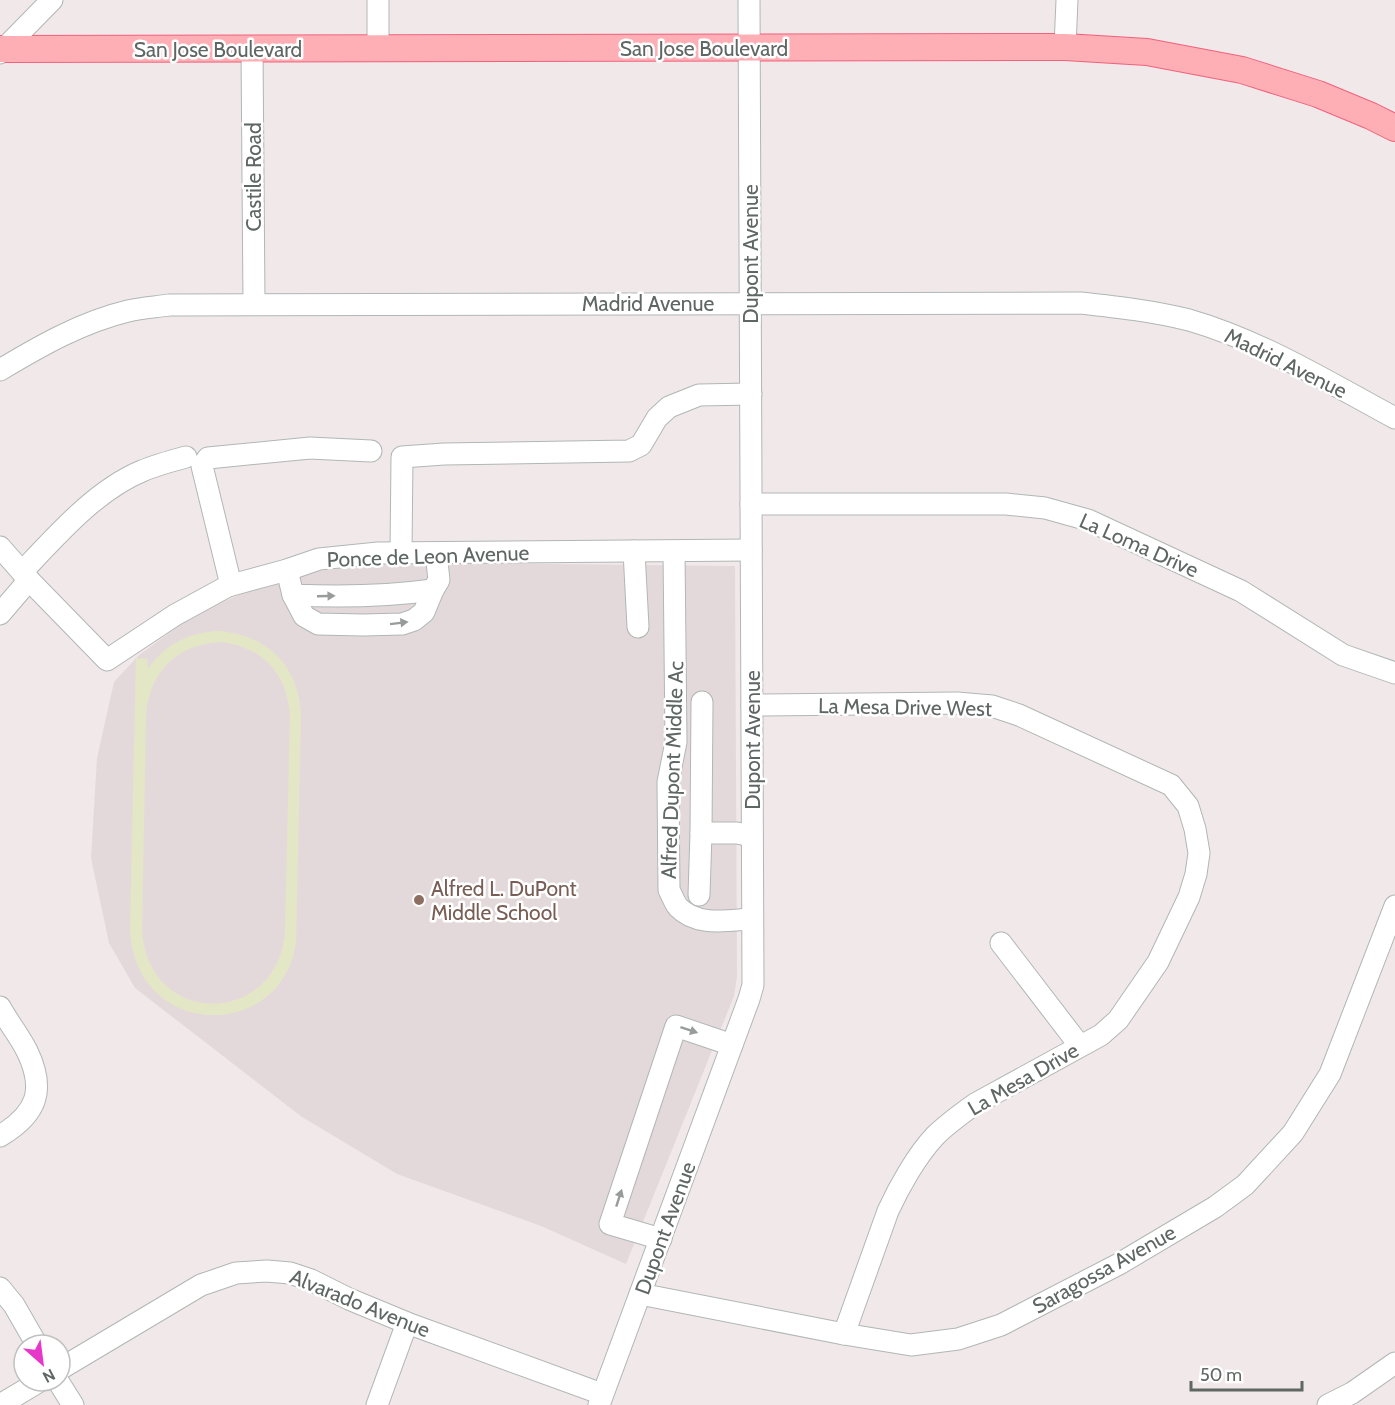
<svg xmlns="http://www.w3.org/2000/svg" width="1395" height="1405" viewBox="0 0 1395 1405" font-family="Cabin,sans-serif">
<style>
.education{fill:#e4d9da}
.green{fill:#e4e7c5;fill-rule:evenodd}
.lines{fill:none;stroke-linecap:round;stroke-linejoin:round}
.minor-casing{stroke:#b0b7b5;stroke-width:23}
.major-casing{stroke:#f0617c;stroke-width:28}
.minor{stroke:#fff;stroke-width:21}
.major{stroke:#feafb5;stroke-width:26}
.oneway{fill:#979c9a}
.education-dot{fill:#8d6e63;stroke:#fff;stroke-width:2}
.labels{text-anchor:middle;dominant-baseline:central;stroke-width:5;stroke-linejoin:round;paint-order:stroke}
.street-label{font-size:21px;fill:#5f6764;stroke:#fff}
.education-label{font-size:21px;fill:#785e54;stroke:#fff;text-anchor:start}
</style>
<rect width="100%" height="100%" fill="#f1e8e9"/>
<path class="education" d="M375,562L735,566L737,977L734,996L626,1264L541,1226L397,1174L302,1117L135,988L109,943L91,858L97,758L114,682L139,655L194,615L267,582L307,573Z"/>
<path class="green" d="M220,631C269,636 298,666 301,715L296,941C284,1041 137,1042 130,931L136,658L147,659L148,669C165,644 190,632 220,631ZM220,642C262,646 287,673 290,715L285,934C275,1028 148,1027 142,931L146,713C151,670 177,645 220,642Z"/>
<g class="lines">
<defs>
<g id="minor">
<path d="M1065,47L1067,0"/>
<path d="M252,49L254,304"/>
<path d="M378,49V0"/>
<path d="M0,53L52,0"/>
<path d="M0,370C40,346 82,322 128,311C141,308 156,307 169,305L1081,303C1117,307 1153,311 1189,320C1262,341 1328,382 1395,418"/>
<path d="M751,504H1006L1045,508L1088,520L1241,591L1343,655L1395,673"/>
<path d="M0,547L29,580L107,660L175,615L228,586L287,570L319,559L378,553L751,550"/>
<path d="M634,551L638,627"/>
<path d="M674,552L676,742L668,782L669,890C672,895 674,902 678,907C697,927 728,920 752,919"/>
<path d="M401,553L402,457L444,454L629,451L641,445L657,418L669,407L699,395L751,394"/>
<path d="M287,570L293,595C338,597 389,596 433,590L439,580L436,553"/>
<path d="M22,572C56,536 96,490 142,471C156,465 171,461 186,457"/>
<path d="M231,585L202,466L208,458L310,448L371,451"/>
<path d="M293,595L304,616L318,624L363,625L402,624L414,620L424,612L433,590"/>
<path d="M0,614L29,580"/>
<path d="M702,702L701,833H737L752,836"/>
<path d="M752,705L957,703L992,706L1019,715L1171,785L1188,806L1195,829L1199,853L1196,874L1189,897L1158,962L1118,1020L1101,1035L975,1104C961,1114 947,1124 935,1136C917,1155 899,1187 888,1211L844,1334"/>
<path d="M699,895L701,833"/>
<path d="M1001,943L1080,1046"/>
<path d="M0,1007C8,1022 19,1035 27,1051C46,1090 37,1114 0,1136"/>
<path d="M661,1239L610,1224L676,1026L732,1045"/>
<path d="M0,1288L14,1305L37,1345"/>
<path d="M640,1294L844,1334L911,1345L958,1339L1001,1325L1119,1264L1215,1207L1245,1185L1293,1133L1330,1074L1395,906"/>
<path d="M60,1369L201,1285L236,1273L267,1271L290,1273L311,1280L349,1299L407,1323L602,1394"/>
<path d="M58,1381L73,1405"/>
<path d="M0,1405L40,1381"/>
<path d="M377,1405L407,1323"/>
<path d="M599,1405L749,999L753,985L749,0"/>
<path d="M1328,1405L1352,1393L1395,1363"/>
</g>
<path id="major" d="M0,49L1065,47L1147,52L1242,70L1318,94L1371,116L1395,128"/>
</defs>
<use href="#minor" class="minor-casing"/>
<use href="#major" class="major-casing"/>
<use href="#minor" class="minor"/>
<use href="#major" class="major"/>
</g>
<defs><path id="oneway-solid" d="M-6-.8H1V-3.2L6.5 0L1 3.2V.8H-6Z" transform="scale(1.5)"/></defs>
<g class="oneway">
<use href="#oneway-solid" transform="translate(326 596) rotate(-2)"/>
<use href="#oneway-solid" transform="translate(399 623) rotate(-7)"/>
<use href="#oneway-solid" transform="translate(689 1030) rotate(18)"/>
<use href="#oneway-solid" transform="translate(619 1198) rotate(-72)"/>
</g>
<circle class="education-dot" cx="419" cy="900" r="6"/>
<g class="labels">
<g class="street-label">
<text x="704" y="48">San Jose Boulevard</text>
<text x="218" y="49">San Jose Boulevard</text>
<text transform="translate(253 177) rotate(-90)">Castile Road</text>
<text transform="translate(750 254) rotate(-90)">Dupont Avenue</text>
<text x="648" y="303">Madrid Avenue</text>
<text transform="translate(1286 363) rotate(26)">Madrid Avenue</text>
<text transform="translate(1139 545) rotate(24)">La Loma Drive</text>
<text transform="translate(428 556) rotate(-2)">Ponce de Leon Avenue</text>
<text transform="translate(905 707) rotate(1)">La Mesa Drive West</text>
<text transform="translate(752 740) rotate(-90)">Dupont Avenue</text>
<text transform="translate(672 770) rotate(-88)">Alfred Dupont Middle Ac</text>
<text transform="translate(1023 1079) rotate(-30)">La Mesa Drive</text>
<text transform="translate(665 1228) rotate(-70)">Dupont Avenue</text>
<text transform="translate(1104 1269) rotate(-29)">Saragossa Avenue</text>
<text transform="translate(360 1303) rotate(22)">Alvarado Avenue</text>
</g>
<g class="education-label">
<text x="431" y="888">Alfred L. DuPont<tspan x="431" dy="24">Middle School</tspan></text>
</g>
</g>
<g transform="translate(42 1363) rotate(152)"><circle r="28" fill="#ffffff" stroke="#bfc2c1" stroke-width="1.5"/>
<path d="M0-4.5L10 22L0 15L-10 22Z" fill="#e737c9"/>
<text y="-9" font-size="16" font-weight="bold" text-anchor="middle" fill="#5f6764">N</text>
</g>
<path d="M1191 1381v9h111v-9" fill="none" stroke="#5f6764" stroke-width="3"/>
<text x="1200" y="1381" font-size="18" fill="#5f6764" stroke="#ffffff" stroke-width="4.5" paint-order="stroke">50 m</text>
</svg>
